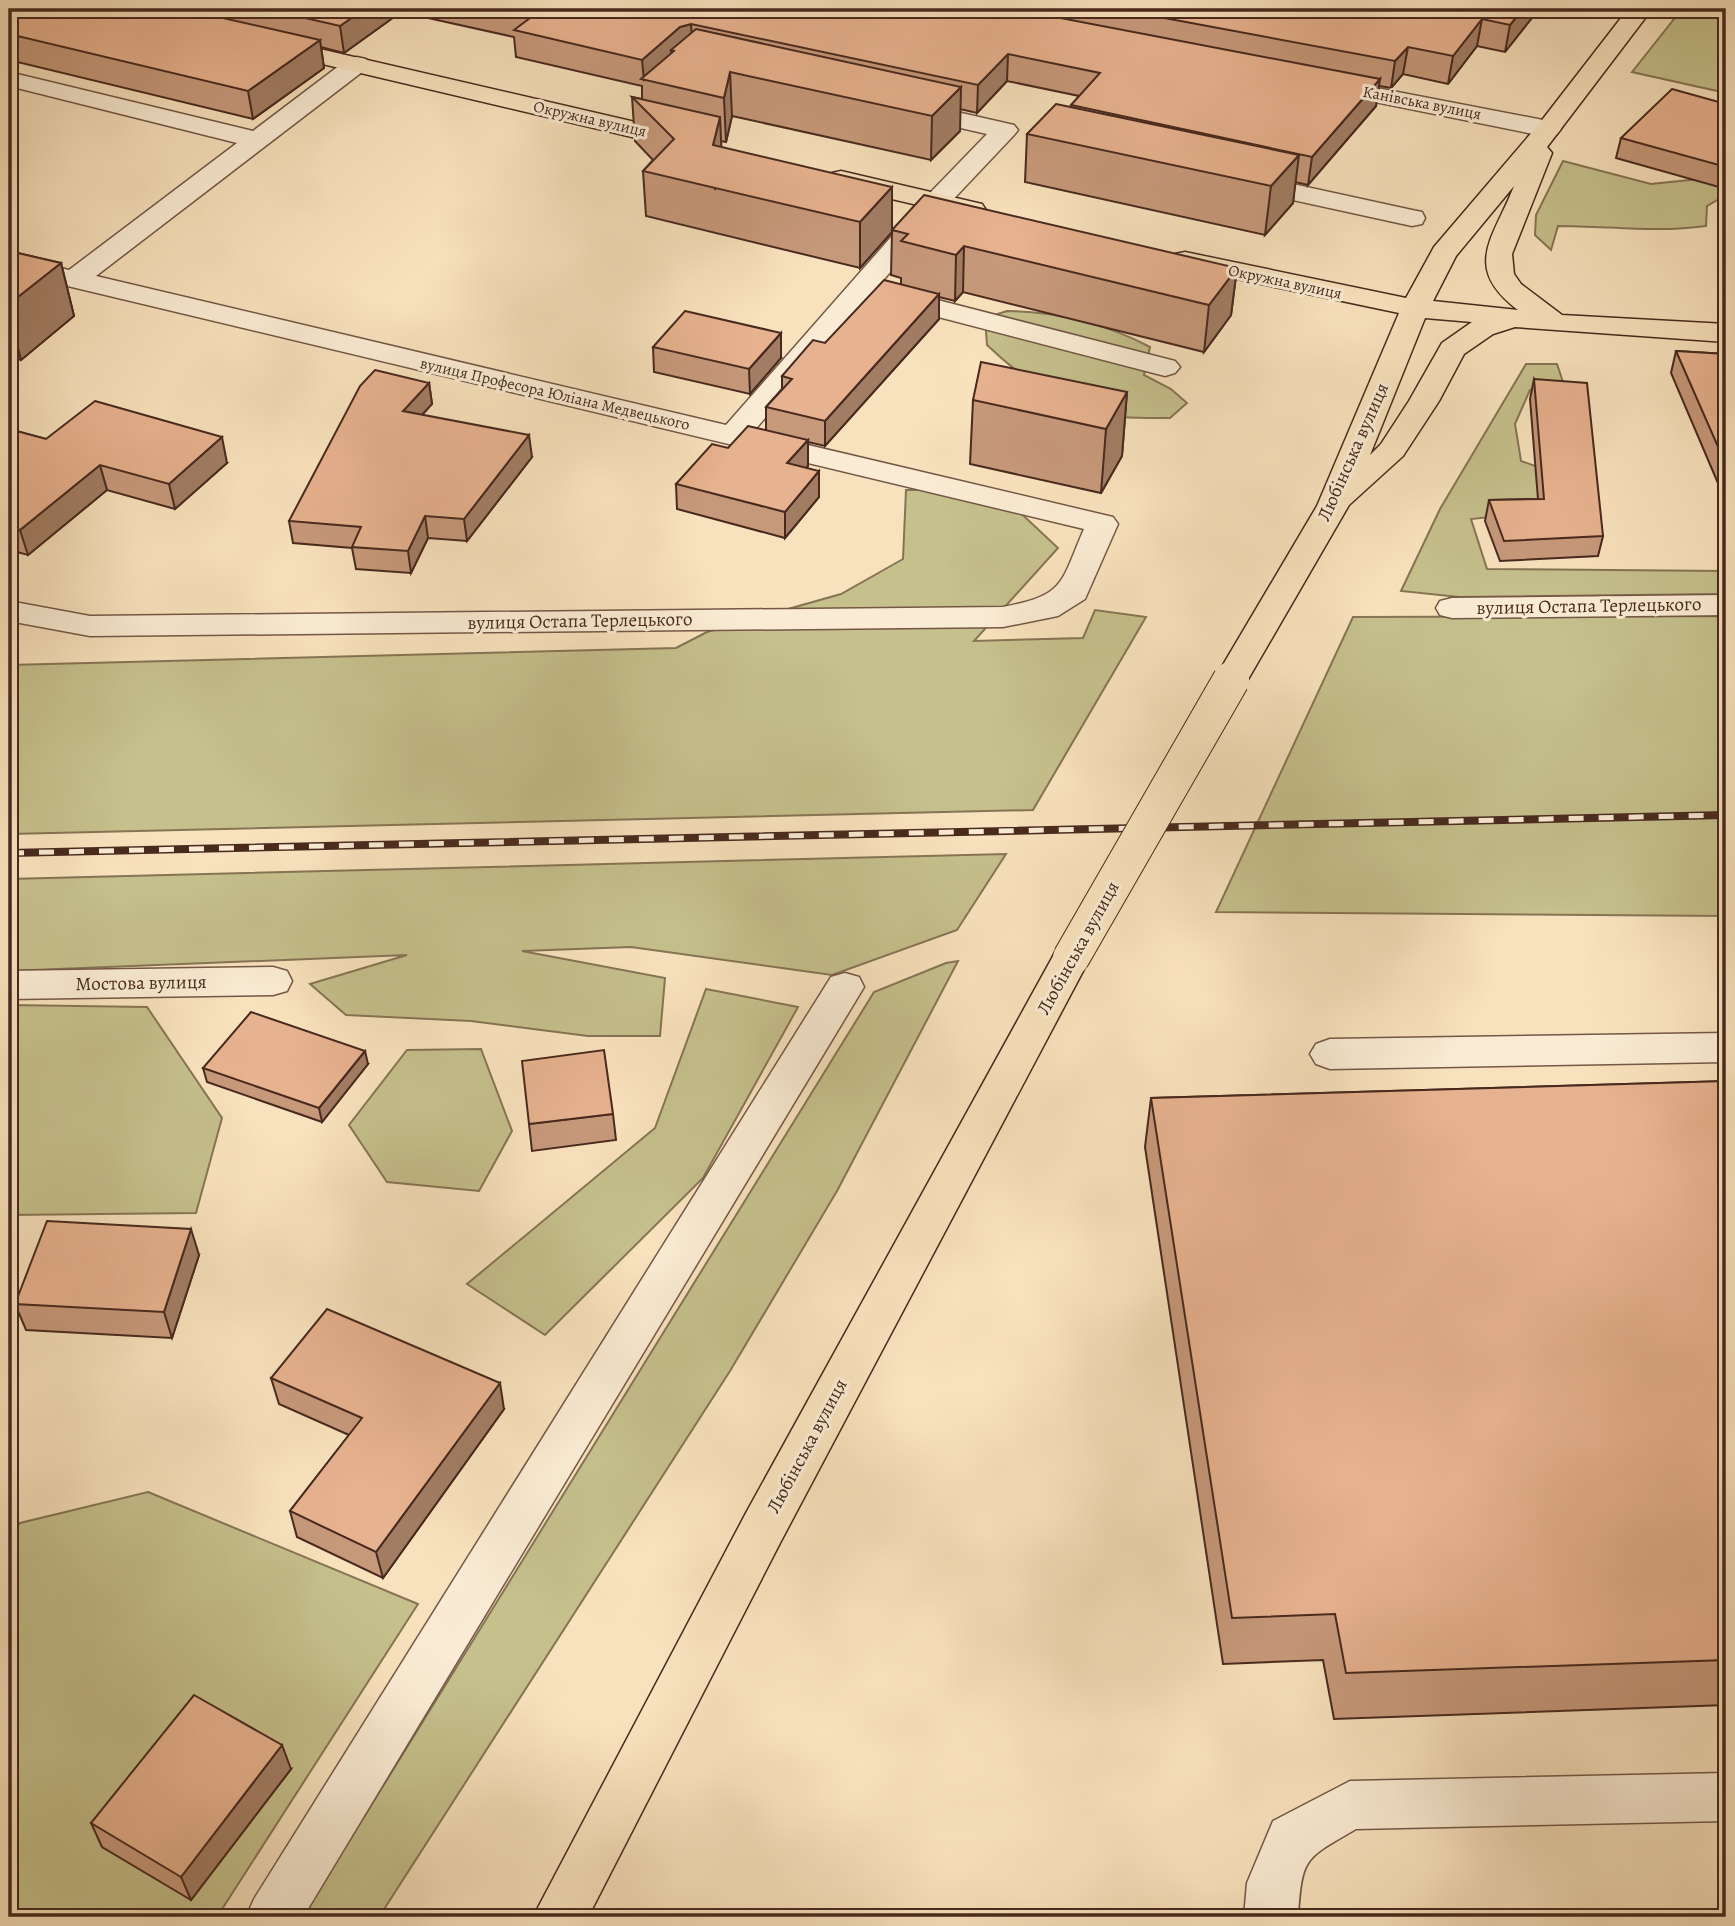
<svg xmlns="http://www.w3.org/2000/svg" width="1735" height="1926" viewBox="0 0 1735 1926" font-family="Alegreya,serif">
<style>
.green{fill:#c5c08c;stroke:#867455;stroke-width:2}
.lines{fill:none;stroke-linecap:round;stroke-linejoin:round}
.minor-casing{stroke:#745746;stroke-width:3}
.major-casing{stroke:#48291e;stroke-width:3}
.minor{fill:#faecd4;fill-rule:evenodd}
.major{fill:#f8e2bd;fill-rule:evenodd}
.rail-casing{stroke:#48291e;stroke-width:8}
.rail{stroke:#faecd4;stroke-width:5;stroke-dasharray:15;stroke-linecap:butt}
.major-bridge-casing{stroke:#48291e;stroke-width:38;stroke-linecap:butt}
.major-bridge{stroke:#f8e2bd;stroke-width:36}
.wall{fill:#c7997b;stroke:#48291e;stroke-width:2}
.shaded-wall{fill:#a27d64;stroke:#48291e;stroke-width:2}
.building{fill:#e7b28f;stroke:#48291e;stroke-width:2}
.labels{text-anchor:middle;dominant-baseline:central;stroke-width:6;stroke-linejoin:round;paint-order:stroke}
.far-street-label{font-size:16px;fill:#48291e;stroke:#faecd4}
.street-label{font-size:19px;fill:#48291e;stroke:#faecd4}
</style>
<rect width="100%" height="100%" fill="#f8e2bd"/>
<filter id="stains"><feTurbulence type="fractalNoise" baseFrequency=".00286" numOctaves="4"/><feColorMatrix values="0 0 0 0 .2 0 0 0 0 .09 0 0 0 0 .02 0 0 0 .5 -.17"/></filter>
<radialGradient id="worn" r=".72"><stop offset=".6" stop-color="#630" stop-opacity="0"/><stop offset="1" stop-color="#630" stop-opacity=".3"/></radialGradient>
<g class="green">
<path d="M1682,9H1726V93L1632,72Z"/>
<path d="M1563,161L1651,184L1699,179L1726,185V195L1707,206L1706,226C1657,233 1608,226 1558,226L1551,250L1535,235L1536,215Z"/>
<path d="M1007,311C1055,311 1107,324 1150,347L1144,375L1171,389L1187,403L1170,418C1141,418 1110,419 1082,409C1051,399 1011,368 987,345L985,318Z"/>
<path d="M1526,364H1557L1565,388L1530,390L1515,424L1521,461L1555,473L1557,510L1471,519L1487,569L1726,571V594L1459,597L1401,591L1440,509Z"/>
<path d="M995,489L1058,548L974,641L1083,638L1095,610L1146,617L1033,810L9,834V665L676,648L707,632L841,594L903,559L906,490Z"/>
<path d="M1726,616V916L1216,912L1353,617Z"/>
<path d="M1006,854L957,930L832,975L631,947L522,951L665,978L660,1036H588L471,1021L346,1015L310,984L407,955L9,971V879Z"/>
<path d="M958,961L837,1191L730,1371L379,1917H302L874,992L946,963Z"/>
<path d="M706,989L798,1007L703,1178L545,1335L467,1284L655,1128Z"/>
<path d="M9,1005L147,1007L222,1118L196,1213L9,1215Z"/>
<path d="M481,1049L512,1131L479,1191L387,1182L349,1125L407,1050Z"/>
<path d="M148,1492L418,1604L217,1917H9V1538L20,1523Z"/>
</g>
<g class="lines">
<defs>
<g id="minor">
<path d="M357,57L366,59L369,64L366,69L96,276L726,425L928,195L987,134L900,114L896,109L900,104L909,101L1014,125L1018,130L1014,135L946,207L753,432L1113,517L1118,524L1085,599L1058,616L1003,627L90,636L9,621V601L90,616L1003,607C1066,595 1060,584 1084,529L9,272V256L69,270L237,143L9,86V72L253,131L348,59Z"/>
<path d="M1325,78L1548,121L1557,124L1561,129L1557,134L1548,137L1316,90L1313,85L1316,80Z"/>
<path d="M1243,173L1412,210L1422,212L1425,218L1422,224L1412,226L1234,187L1230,181L1234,175Z"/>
<path d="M887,287L1175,361L1180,367L1175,373L1165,376L877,301L873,295L877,289Z"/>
<path d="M1726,595V615L1452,618L1440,615L1436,608L1440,601L1452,598Z"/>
<path d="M273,967L287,971L292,981L287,991L273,995L9,999V971Z"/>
<path d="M845,973L859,977L864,987L303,1917H246L254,1899L831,977Z"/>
<path d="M1726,1033V1062L1330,1069L1316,1064L1310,1054L1316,1044L1330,1039Z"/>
<path d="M1726,1773V1821L1356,1829C1305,1859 1302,1856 1298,1917H1244L1247,1883L1273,1821L1350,1781Z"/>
</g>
<g id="major">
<path d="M1628,9H1652L1547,147L1552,153L1512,254L1514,274L1521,284L1562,315L1726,324V342L1515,327L1493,334L1464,354L1439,401L1403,456L1349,505L1243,688L1231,691L1219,688L1214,680L1317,506L1399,313L1185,268L1175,266L1171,260L1175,254L1185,252L1406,298L1434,247L1539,124ZM1514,186C1494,238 1461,267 1518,310L1433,301L1456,256ZM1425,318L1472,322L1442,343L1409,401L1381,444L1370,455Z"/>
<path d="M272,38L687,134L696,137L700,142L696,147L687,150L263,50L260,45L263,40Z"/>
<path d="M841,171L982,204L986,210L982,216L973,218L832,185L828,179L832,173Z"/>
<path d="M1071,944L1085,948L1090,958L780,1543L588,1917H533L746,1513L1052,958L1057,948Z"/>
</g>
</defs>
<use href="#minor" class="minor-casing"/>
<use href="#major" class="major-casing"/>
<use href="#minor" class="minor"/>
<use href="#major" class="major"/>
<defs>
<path id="rail" d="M9,853L1726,815"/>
</defs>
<use href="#rail" class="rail-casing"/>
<use href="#rail" class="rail"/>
<defs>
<path id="major-bridge" d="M1071,958L1231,680"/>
</defs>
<use href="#major-bridge" class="major-bridge-casing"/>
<use href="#major-bridge" class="major-bridge"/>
</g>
<g class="wall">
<path d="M9,9H1539L1505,52L1477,46L1448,84L1403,74L1391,88L1379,86L1376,106L1308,185L1295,182L1293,203L1265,235L1025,182L1027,134L1071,107L1079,96L1007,81L977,113L960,109V131L931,160L732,116L726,142L721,141V147L892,230L1237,268L1231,315L1204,352L963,292L955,301L939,297V319L825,446L808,442V466L806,468L819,497L785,538L677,509L676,484L728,448L766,430V407L782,389V376L901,284V278L891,275L892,232L860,268L646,216L643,171L653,160L635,141L632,97L642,99V86L516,57L514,37L401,12L344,53L321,47L324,68L253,119L9,60Z"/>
<path d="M1726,104V189L1616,158L1621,138Z"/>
<path d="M9,251L61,263L74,316L21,360L9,356Z"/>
<path d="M653,347L781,358L750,394L654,372Z"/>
<path d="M1676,351L1726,354V502L1671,373Z"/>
<path d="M1534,379L1603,536L1598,556L1500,561L1485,521L1489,500L1538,499L1530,399Z"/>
<path d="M429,383L432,404L422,415L532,457L467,541L428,538L411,573L356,569L352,548L293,543L289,521Z"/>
<path d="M1127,392L1122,456L1101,493L970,464L973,400Z"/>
<path d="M9,429L46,439L227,463L175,509L107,490L28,555L9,550Z"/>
<path d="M368,1064L322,1122L207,1082L203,1068Z"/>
<path d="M1726,1081V1705L1334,1719L1323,1660L1223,1664L1145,1147L1151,1098Z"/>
<path d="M613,1114L616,1140L532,1151L529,1124Z"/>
<path d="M199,1255L172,1338L26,1330L15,1304Z"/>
<path d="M271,1378L504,1409L383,1578L297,1537L290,1511L349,1435L279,1404Z"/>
<path d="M291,1769L191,1900L102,1847L91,1823Z"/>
</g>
<g class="shaded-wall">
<path d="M364,9H401V12L344,53L340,26Z"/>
<path d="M1523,9H1539L1505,52L1510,25Z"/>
<path d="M1482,19L1477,46L1448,84L1453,56Z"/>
<path d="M691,24L693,51L671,50L672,63L644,80L642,60L680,27Z"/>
<path d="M320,40L324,68L253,119L248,91Z"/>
<path d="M1408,47L1403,74L1391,88L1395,61Z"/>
<path d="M1008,54L1007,81L977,113L978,85Z"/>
<path d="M730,72L732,116L726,142L724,98Z"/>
<path d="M1380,79L1376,106L1308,185L1312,157Z"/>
<path d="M961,87L960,131L931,160L932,116Z"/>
<path d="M720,117L722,161L715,190L713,145Z"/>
<path d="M1299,155L1293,203L1265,235L1271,186Z"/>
<path d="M892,187V232L860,268V222Z"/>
<path d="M964,246L963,292L955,301L956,255Z"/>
<path d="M61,263L74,316L21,360L9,313V304Z"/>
<path d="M1237,268L1231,315L1204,352L1209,305Z"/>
<path d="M939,294V319L825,446V421Z"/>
<path d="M781,333V358L750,394L749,369Z"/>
<path d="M429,383L432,404L406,432L403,411Z"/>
<path d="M1127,392L1122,456L1101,493L1106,429Z"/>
<path d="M529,435L532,457L467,541L464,519Z"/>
<path d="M222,437L227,463L175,509L169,484Z"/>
<path d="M808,440V466L787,489V463Z"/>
<path d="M100,465L107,490L28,555L20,530Z"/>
<path d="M819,471V497L785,538V512Z"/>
<path d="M425,516L428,538L411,573L408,551Z"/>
<path d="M365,1051L368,1064L322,1122L319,1108Z"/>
<path d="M191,1229L199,1255L172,1338L164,1312Z"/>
<path d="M500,1383L504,1409L383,1578L376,1552Z"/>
<path d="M282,1745L291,1769L191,1900L181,1877Z"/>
</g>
<g class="building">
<path d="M9,9H183L320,40L248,91L9,34Z"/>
<path d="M266,9H364L340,26Z"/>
<path d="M505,9H1013L1380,79L1312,157L1071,105L1100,73L1008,54L978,85L691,24L680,27L642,60L514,30L534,15Z"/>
<path d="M1116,9H1523L1510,25L1482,19L1453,56L1408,47L1395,61Z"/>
<path d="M696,29L961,87L932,116L730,72L724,98L641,79L674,51L671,50Z"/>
<path d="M1672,89L1726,104V167L1621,138Z"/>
<path d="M632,97L720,117L713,145L892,187L860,222L643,171L674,139Z"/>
<path d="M1056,104L1299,155L1271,186L1027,134Z"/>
<path d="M924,195L1237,268L1209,305L964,246L956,255L901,241L908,234L892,230Z"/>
<path d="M9,251L61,263L9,304Z"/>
<path d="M884,280L939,294L825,421L766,407L792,379L782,376L813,340L825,343Z"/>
<path d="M685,311L781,333L749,369L653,347Z"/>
<path d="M1676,351L1726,354V465Z"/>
<path d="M981,362L1127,392L1106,429L973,400Z"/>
<path d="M375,370L429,383L403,411L529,435L464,519L425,516L408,551L352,547L361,527L289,521L360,386Z"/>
<path d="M1534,379L1587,383L1603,536L1504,541L1489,500L1544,499Z"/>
<path d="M95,401L222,437L169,484L100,465L20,530L9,526V429L46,439Z"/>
<path d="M748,426L808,440L787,463L819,471L785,512L676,484L712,444L728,448Z"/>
<path d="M251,1012L365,1051L319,1108L203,1068Z"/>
<path d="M604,1050L613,1114L529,1124L522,1061Z"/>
<path d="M1726,1081V1660L1346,1673L1335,1614L1232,1618L1151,1098Z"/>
<path d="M47,1221L191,1229L164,1312L15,1304Z"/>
<path d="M327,1309L500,1383L376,1552L290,1511L362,1418L271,1378Z"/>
<path d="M194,1695L282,1745L181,1877L91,1823Z"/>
</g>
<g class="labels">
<g class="far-street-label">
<text transform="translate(1422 103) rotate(11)">Канівська вулиця</text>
<text transform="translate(590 119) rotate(13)">Окружна вулиця</text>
<text transform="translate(1285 282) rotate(12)">Окружна вулиця</text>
<text transform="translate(555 394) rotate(13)">вулиця Професора Юліана Медвецького</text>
</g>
<g class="street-label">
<text transform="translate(1353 452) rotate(-66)">Любінська вулиця</text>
<text transform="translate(1589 606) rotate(-1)">вулиця Остапа Терлецького</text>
<text transform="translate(580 621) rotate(-1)">вулиця Остапа Терлецького</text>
<text transform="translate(1078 948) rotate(-61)">Любінська вулиця</text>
<text transform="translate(141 983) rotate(-1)">Мостова вулиця</text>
<text transform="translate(807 1446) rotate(-62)">Любінська вулиця</text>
</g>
</g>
<rect width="1735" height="1926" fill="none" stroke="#f8e2bd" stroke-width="35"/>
<rect x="10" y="10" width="1714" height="1905" fill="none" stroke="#48291e" stroke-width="3.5"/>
<rect x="18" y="18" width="1700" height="1891" fill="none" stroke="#48291e" stroke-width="2"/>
<rect width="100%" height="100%" filter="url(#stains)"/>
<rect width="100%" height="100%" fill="url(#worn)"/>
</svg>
